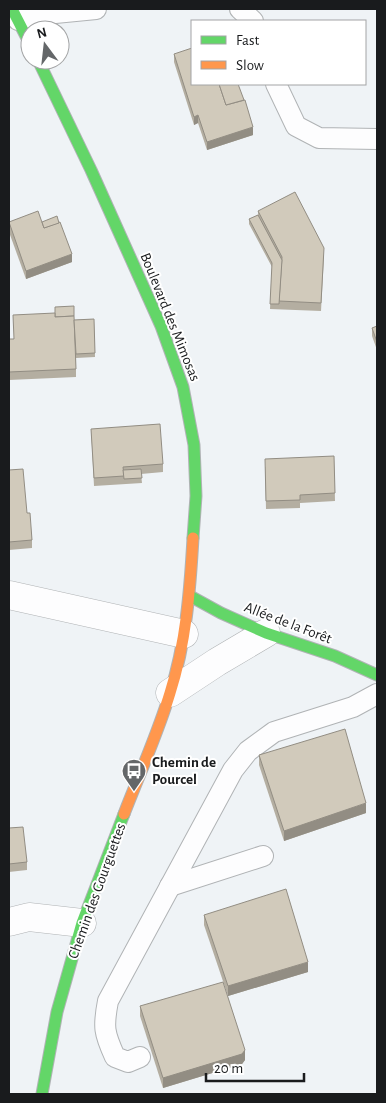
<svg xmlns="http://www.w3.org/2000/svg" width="386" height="1103" viewBox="0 0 386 1103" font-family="'Alegreya Sans',sans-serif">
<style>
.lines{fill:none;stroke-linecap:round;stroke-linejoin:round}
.lane-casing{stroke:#b0b3b5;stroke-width:22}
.street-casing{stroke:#b0b3b5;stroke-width:29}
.fast-casing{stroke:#b0b3b5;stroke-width:13}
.slow-casing{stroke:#b0b3b5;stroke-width:13}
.lane{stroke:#fdfdfe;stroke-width:20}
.street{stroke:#fdfdfe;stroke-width:28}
.fast{stroke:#63d668;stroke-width:11}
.slow{stroke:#ff974d;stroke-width:11}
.wall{fill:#b4aea1}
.shaded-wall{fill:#928d83}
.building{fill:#d1cabb;stroke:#928d83}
.labels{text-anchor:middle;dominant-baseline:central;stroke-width:4;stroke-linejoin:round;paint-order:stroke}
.street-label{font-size:15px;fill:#191b1d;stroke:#fff}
.poi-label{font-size:15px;font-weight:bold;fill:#191b1d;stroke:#fff;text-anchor:start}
</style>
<rect width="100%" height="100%" fill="#eff3f6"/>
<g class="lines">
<defs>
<g id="lane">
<path d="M240,9L253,21"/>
<path d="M18,20L55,13L96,9"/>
<path d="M276,84L296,126L319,138L377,139"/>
<path d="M170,886L263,856"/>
<path d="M140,1057L128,1062L115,1057C104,1033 103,1027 108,1001L233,770L248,751L274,732L353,707L377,694"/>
</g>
<g id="street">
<path d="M9,595L184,634"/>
<path d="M170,693L217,662L266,633"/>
<path d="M9,922L29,917L82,923"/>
</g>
<g id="fast">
<path d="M12,9L30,44"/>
<path d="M38,60L91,170L161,326L183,387L194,445L196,496L193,538"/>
<path d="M190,596L221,613L266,633L335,656L377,675"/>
<path d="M42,1094L57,1012L82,923L124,814"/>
</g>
<path id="slow" d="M124,814C139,775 158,733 170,693C186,643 190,591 193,538"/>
</defs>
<use href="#lane" class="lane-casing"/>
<use href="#street" class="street-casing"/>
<use href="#fast" class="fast-casing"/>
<use href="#slow" class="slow-casing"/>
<use href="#lane" class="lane"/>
<use href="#street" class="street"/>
<use href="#fast" class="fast"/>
<use href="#slow" class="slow"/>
</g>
<g class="wall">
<path d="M174,54L253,135L207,150L198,123L194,125L174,62Z"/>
<path d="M258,211L324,256L321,311L270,309L272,267L249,224V219L258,215Z"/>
<path d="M42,222L72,262L26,279L9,232V224Z"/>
<path d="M94,319L95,357L76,358V377L9,380V339H13L74,320Z"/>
<path d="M377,326V350L372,336V328Z"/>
<path d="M91,429L163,464V472L141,474L142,483L94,486Z"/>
<path d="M334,456L335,501L300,503V508L266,509L265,467Z"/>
<path d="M9,470L27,513L32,540V548L9,550Z"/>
<path d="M259,755L366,813L284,841L259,765Z"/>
<path d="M9,828L27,862V870L9,872Z"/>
<path d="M204,915L308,972L228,996L204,925Z"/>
<path d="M140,1006L245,1060L242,1064L163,1088L140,1016Z"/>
</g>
<g class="shaded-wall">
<path d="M198,115V123L194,125V117Z"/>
<path d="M253,127V135L207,150V142Z"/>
<path d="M72,254V262L26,279V271Z"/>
<path d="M366,803V813L284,841V831Z"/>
<path d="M308,962V972L228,996V986Z"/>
<path d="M245,1050V1060L242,1064L163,1088V1078Z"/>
</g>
<g class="building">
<path d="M192,48V84H219L226,105L245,100L253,127L207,142L198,115L194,117L174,54Z"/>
<path d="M219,84H238L244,100L226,105Z"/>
<path d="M295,192L324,248L321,303L279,301L282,257L258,211Z"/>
<path d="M38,211L44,228L60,222L72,254L26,271L9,222Z"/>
<path d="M258,215L282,260L279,304H270L272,263L249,219Z"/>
<path d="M57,216L59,223L44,228L42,222Z"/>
<path d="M74,306V316L55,317V307Z"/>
<path d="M55,313V317L74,316L76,369L9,372V339H14L13,315Z"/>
<path d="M94,319L95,353L76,354L74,320Z"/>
<path d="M377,326V342L372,328Z"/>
<path d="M160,424L163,464L123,467L124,476L94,478L91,429Z"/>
<path d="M334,456L335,493L300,495V500L266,501L265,459Z"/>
<path d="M23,469L27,513H30L32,540L9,542V470Z"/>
<path d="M141,469L142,478L124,479L123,470Z"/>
<path d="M345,729L366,803L284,831L259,755Z"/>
<path d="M23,827L27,862L9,864V828Z"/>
<path d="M286,889L308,962L228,986L204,915Z"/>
<path d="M223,982L245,1050L242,1054L163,1078L140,1006Z"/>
</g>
<defs>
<symbol id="bus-pin" viewBox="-11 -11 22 30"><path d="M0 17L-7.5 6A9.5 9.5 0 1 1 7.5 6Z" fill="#646769" stroke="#fff"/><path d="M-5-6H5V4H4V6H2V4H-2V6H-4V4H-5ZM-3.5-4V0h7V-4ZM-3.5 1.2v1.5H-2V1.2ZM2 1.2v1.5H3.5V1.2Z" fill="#fff"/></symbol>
</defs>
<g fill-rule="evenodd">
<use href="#bus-pin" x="120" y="757" width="28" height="38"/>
</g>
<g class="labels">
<g class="street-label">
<text transform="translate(170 317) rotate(68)">Boulevard des Mimosas</text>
<text transform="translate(288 623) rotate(21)">Allée de la Forêt</text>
<text transform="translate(97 891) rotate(-70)">Chemin des Gourguettes</text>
</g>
<g class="poi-label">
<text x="152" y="762">Chemin de<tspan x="152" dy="17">Pourcel</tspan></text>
</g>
</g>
<rect width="386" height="1103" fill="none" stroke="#191b1d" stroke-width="20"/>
<rect x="191" y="20" width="175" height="65" fill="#ffffff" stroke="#a3a4a5"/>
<rect x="201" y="36" width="25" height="8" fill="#63d668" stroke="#a3a4a5"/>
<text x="236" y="45" font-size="15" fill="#191b1d">Fast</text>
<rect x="201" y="61" width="25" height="8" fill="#ff974d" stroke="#a3a4a5"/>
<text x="236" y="70" font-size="15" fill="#191b1d">Slow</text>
<g transform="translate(45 45) rotate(345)"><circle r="24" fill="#ffffff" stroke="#a3a4a5"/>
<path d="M0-4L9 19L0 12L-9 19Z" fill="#646769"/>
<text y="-8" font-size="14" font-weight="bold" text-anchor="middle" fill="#191b1d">N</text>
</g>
<path d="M206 1073v8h98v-8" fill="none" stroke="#191b1d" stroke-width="2.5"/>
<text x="214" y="1073" font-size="15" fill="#191b1d" stroke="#ffffff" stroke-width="4" paint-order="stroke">20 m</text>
</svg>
